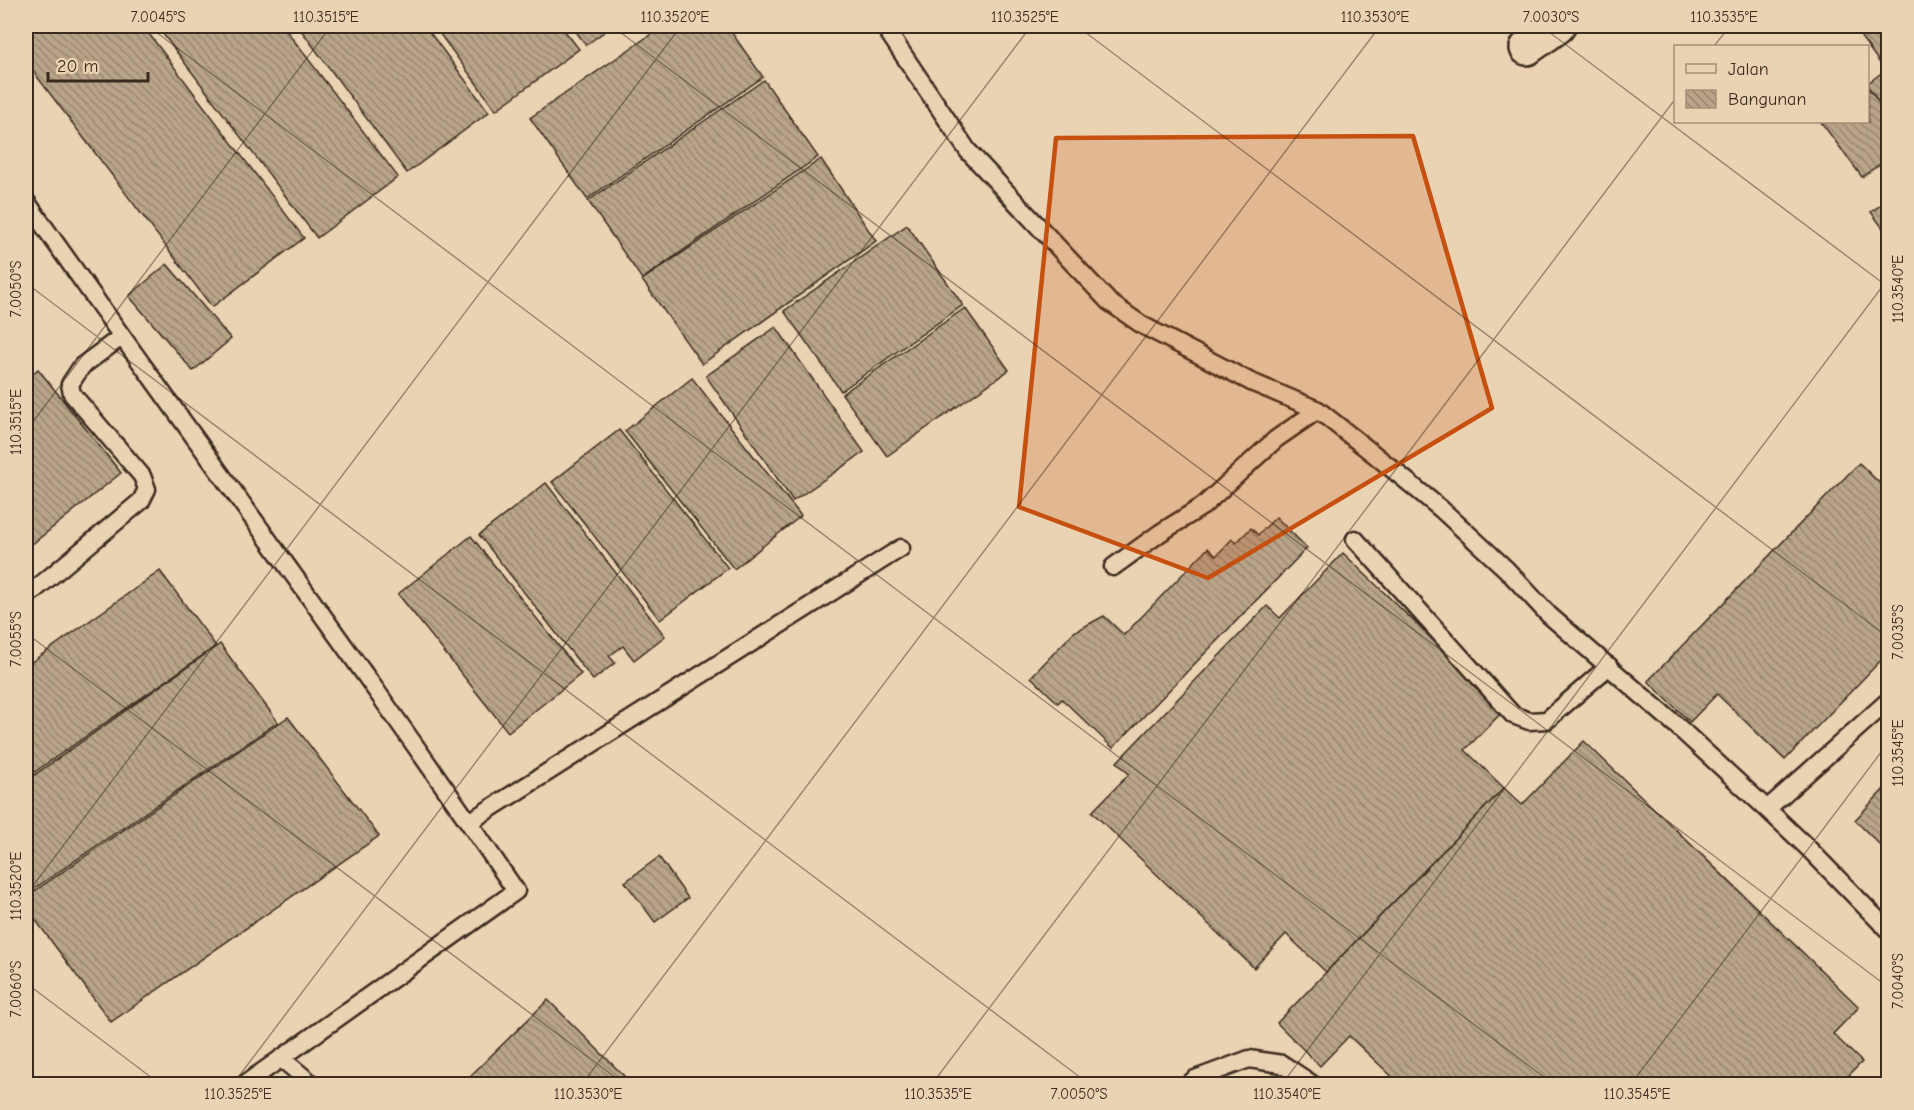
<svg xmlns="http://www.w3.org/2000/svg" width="1914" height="1110" viewBox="0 0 1914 1110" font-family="'Comic Neue',sans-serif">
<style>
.building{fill:url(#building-back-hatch);stroke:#3b2a1e;stroke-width:1.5}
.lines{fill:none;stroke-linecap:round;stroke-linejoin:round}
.service-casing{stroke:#3b2a1e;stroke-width:21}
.minor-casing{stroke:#3b2a1e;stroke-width:38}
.service{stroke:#ead3b3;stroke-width:16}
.minor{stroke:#ead3b3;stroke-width:33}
.marked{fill:#c55010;fill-opacity:0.2;stroke:#c55010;stroke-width:4.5;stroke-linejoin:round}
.ticks{fill:none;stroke:#3b2a1e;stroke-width:1.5;stroke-opacity:0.45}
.neatline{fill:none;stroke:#3b2a1e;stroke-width:2}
.ticks-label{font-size:15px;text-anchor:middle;fill:#3b2a1e}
</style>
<defs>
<pattern id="building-back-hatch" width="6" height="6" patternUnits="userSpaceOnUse" patternTransform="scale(1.5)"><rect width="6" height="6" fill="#b9a489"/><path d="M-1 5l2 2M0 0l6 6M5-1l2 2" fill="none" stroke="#98866f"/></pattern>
</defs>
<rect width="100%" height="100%" fill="#ead3b3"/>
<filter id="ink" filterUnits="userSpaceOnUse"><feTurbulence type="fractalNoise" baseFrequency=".0167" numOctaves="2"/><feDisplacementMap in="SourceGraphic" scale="12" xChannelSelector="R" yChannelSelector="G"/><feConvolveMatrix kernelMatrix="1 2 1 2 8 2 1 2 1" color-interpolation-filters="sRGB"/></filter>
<g filter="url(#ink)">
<g class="building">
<path d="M26,26H143L304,238L212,307L26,62Z"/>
<path d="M157,26H283L398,177L317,238Z"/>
<path d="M298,26H425L489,112L407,173Z"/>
<path d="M434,26H561L579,49L496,110Z"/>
<path d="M572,26H612L586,45Z"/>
<path d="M663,26H727L763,77L587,199L530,118Z"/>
<path d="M1853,26H1888V68L1885,70Z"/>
<path d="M1888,68V116L1868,87V83Z"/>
<path d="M764,80L818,157L642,279L588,201Z"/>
<path d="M1868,87L1888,116V158L1862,177L1821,122H1868Z"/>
<path d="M821,159L876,241L702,364L642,280Z"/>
<path d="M1888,200V235L1871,212Z"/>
<path d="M907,225L963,305L841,391L784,311Z"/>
<path d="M167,264L231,339L193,371L129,296Z"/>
<path d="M965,308L1009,370L887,456L842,394Z"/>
<path d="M776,327L864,452L793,501L706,376Z"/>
<path d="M38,369L121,473L26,549V379Z"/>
<path d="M692,378L801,516L734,569L625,431Z"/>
<path d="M619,430L728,568L660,620L552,482Z"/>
<path d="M1859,463L1888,491V653L1785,760L1717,694L1690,722L1648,681Z"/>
<path d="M546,483L665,636L634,660L623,646L609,656L615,663L593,680L479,535Z"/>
<path d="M1276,517L1307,548L1113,748L1062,699L1058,703L1031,677L1074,632L1104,616L1124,635L1208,548L1216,556L1232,539L1236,543L1251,528L1258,535Z"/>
<path d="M471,536L581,674L508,732L398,594Z"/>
<path d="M1343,553L1505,709L1465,750L1504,788L1326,972L1286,934L1254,968L1092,812L1129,774L1117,762L1267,606L1280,618Z"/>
<path d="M160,571L216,646L26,778V666Z"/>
<path d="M220,644L278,722L26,894V781Z"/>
<path d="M288,717L379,836L111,1022L26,907V897Z"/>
<path d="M1584,741L1859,1007L1833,1034L1862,1062L1840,1084H1400L1349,1036L1320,1066L1277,1023L1504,788L1522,805Z"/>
<path d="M1888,785V853L1855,820Z"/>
<path d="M659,857L688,898L655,922L625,882Z"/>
<path d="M548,1000L632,1084H462Z"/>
<path d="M1282,1072L1295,1084H1270Z"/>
</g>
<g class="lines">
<defs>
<g id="service">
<path d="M884,26L968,151L1109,302L1142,325L1251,382L1318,410L1375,455L1441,509L1506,569L1549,615L1676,725L1767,809L1808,848L1888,930"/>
<path d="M26,201C188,432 357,658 516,891L245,1084"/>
<path d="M1355,539L1513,715L1529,721L1547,720L1609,666"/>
<path d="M1113,567L1160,533L1203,506L1276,439L1318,410"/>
<path d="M26,597L141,501L147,489L142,476L72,394L70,384L82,366L121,337"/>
<path d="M1767,809L1888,701"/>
<path d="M469,822L901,548"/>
<path d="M282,1059L312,1084"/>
<path d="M1189,1084L1195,1079L1249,1059L1282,1064L1312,1084"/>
</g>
<path id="minor" d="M1527,48L1558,26"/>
</defs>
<use href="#service" class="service-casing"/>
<use href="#minor" class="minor-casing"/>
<use href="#service" class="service"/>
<use href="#minor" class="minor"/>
</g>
</g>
<path class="marked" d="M1413,136L1492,408L1208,578L1019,507L1056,138Z"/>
<path class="ticks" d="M148,26L1553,1084M612,26L1888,987M1077,26L1888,637M1541,26L1888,287M1714,46L1730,26M26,283L1089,1084M26,431L331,26M26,633L624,1084M26,895L681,26M26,983L160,1084M233,1084L1031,26M582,1084L1380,26M932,1084L1676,98M1282,1084L1888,279M1631,1084L1888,743"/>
<rect width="1914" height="1110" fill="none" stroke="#ead3b3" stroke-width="66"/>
<rect x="1674" y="45" width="195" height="78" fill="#ead3b3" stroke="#a48f77" stroke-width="1.5"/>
<rect x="1686" y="64" width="30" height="9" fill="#ead3b3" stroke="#a48f77" stroke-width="1.5"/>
<text x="1728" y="75" font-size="18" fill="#3b2a1e">Jalan</text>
<rect x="1686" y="90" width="30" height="18" fill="url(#building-back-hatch)" stroke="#a48f77" stroke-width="1.5"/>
<text x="1728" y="105" font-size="18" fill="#3b2a1e">Bangunan</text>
<path d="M48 72v9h100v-9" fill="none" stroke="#3b2a1e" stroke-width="3"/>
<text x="57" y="72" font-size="18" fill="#3b2a1e" stroke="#ead3b3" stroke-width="4.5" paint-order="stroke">20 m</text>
<rect x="33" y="33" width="1848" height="1044" class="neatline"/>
<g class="ticks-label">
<text x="158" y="22">7.0045°S</text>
<text x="326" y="22">110.3515°E</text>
<text x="675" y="22">110.3520°E</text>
<text x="1025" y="22">110.3525°E</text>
<text x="1375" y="22">110.3530°E</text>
<text x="1551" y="22">7.0030°S</text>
<text x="1724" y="22">110.3535°E</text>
<text transform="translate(16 289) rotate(-90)" y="5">7.0050°S</text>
<text transform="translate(1898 289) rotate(-90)" y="5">110.3540°E</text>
<text transform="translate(16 422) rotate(-90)" y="5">110.3515°E</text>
<text transform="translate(1898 632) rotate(-90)" y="5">7.0035°S</text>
<text transform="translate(16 639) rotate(-90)" y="5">7.0055°S</text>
<text transform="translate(1898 753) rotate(-90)" y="5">110.3545°E</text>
<text transform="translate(16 886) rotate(-90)" y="5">110.3520°E</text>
<text transform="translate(1898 981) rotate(-90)" y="5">7.0040°S</text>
<text transform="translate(16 989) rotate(-90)" y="5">7.0060°S</text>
<text x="238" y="1099">110.3525°E</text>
<text x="588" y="1099">110.3530°E</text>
<text x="938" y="1099">110.3535°E</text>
<text x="1079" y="1099">7.0050°S</text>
<text x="1287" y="1099">110.3540°E</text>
<text x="1637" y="1099">110.3545°E</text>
</g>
</svg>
